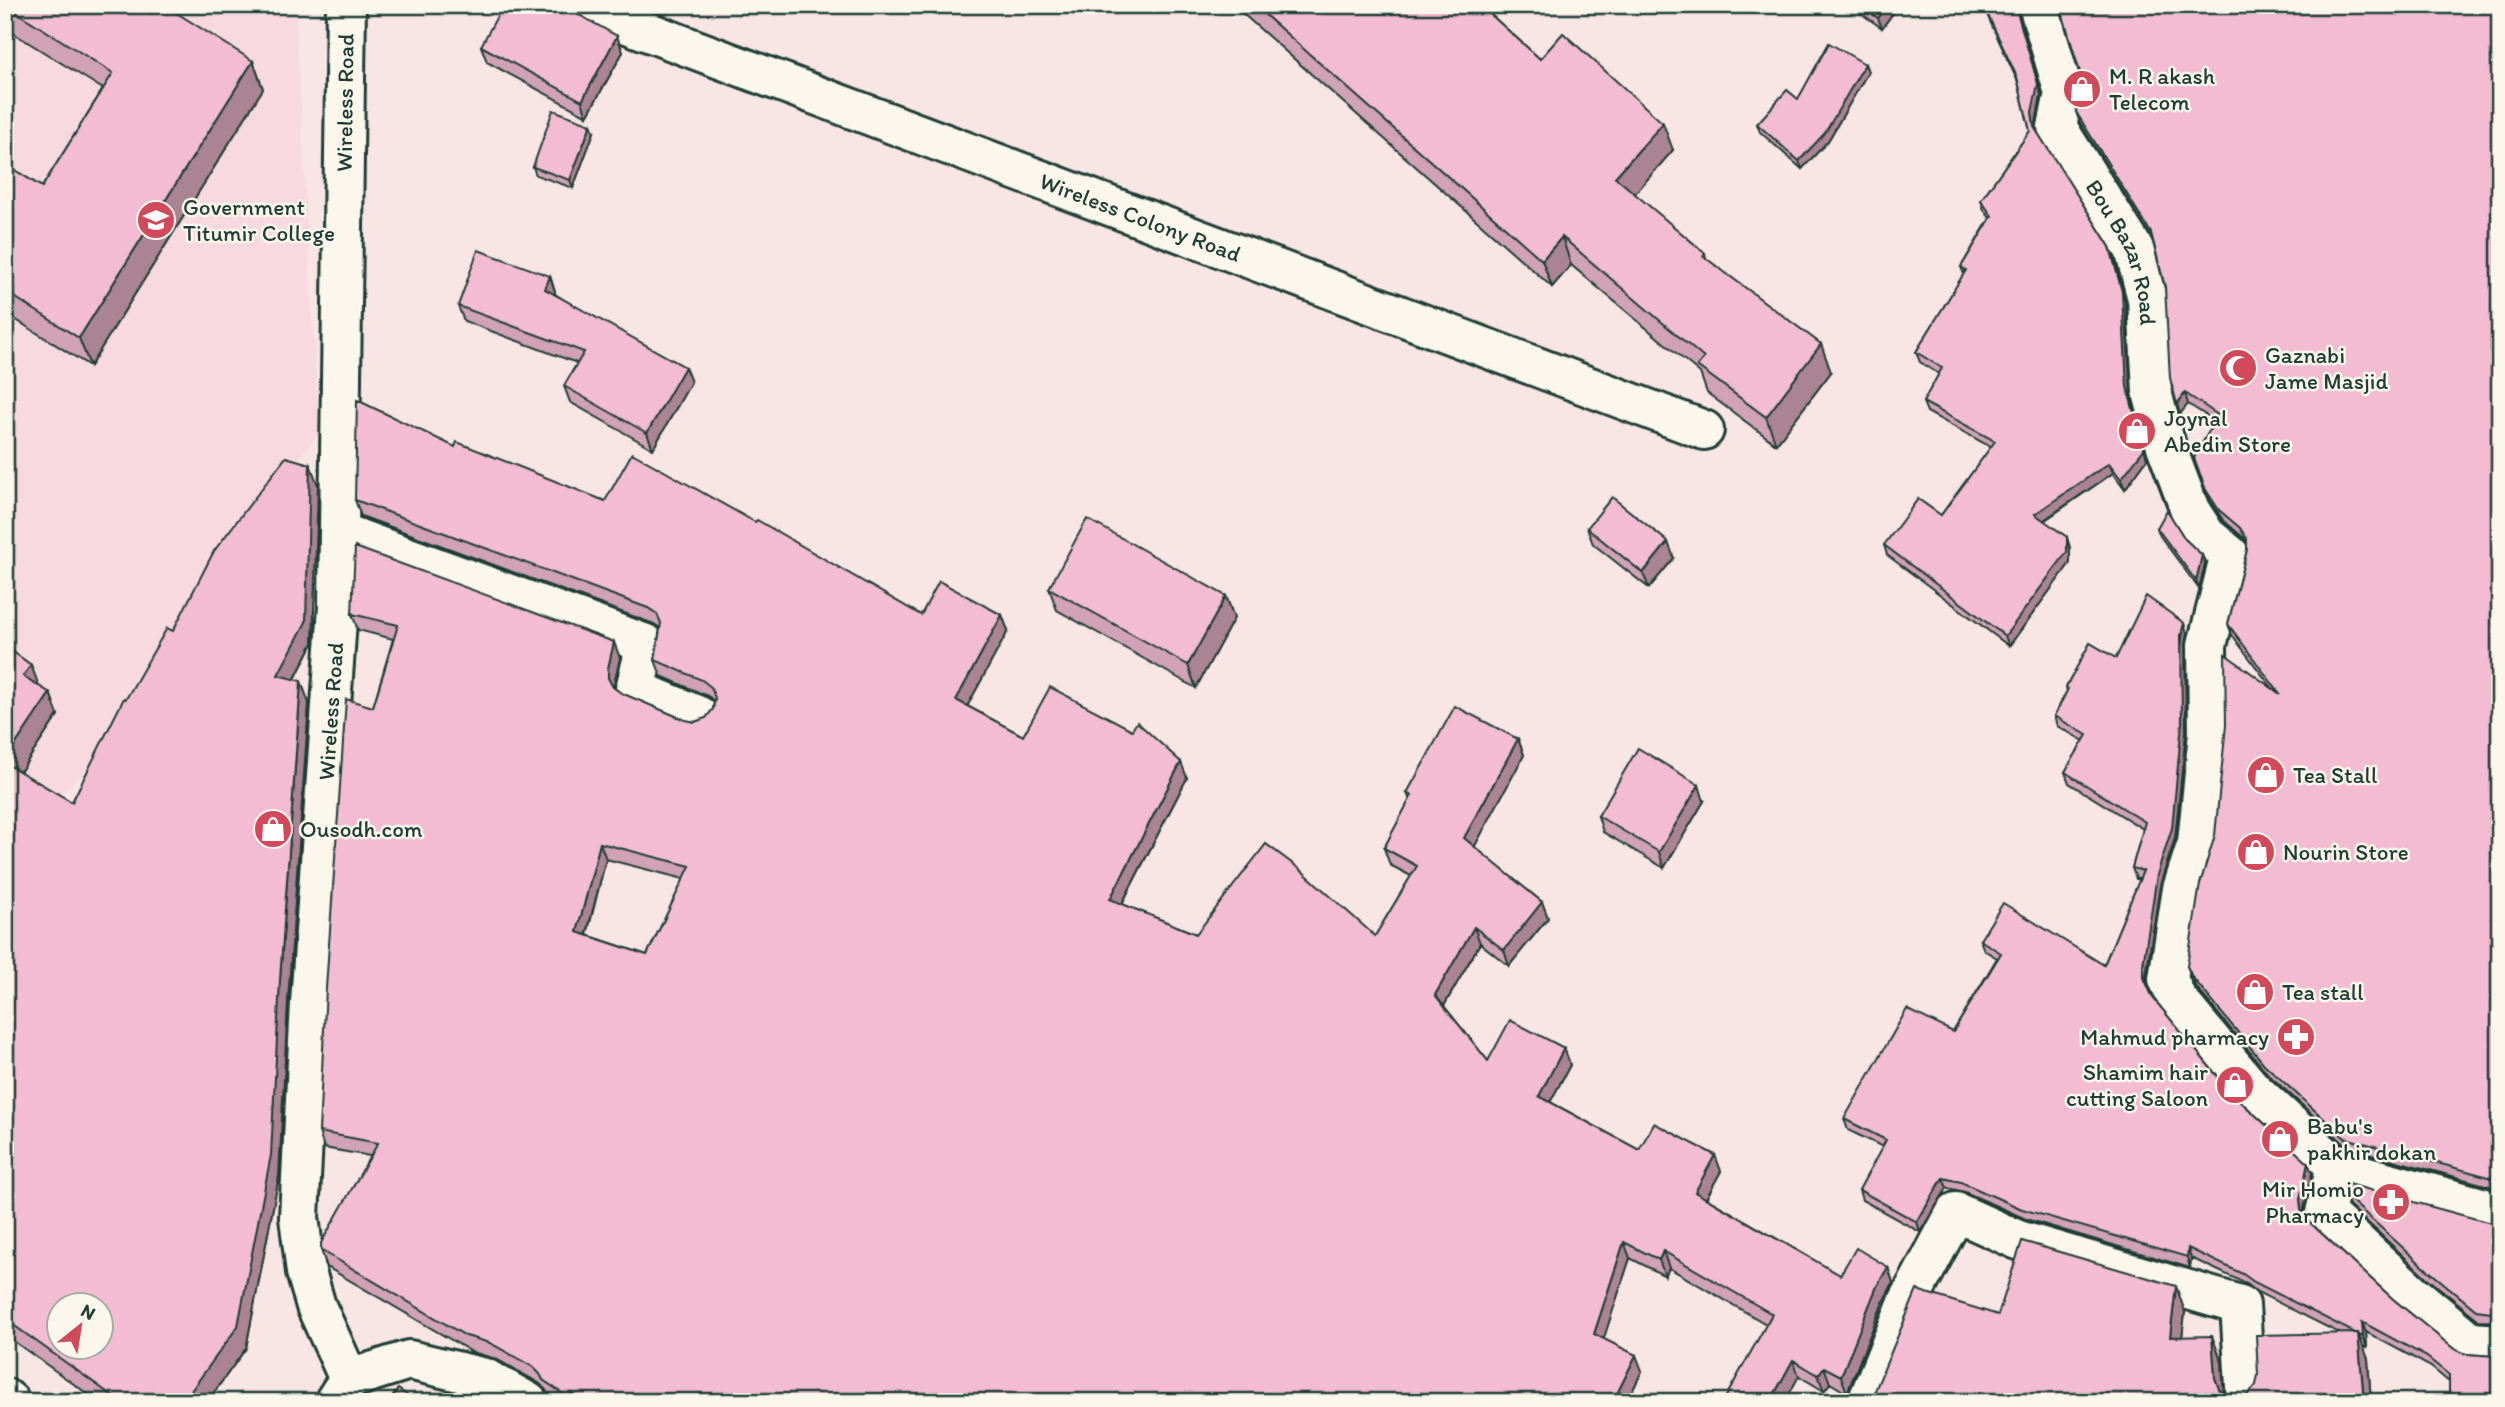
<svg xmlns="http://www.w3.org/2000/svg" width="2505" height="1407" viewBox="0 0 2505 1407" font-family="Itim,sans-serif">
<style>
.built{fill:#f7d9df}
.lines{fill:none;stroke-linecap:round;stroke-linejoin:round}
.minor-casing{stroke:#1f3d34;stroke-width:44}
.primary-casing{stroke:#1f3d34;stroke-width:44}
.minor{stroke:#fbf7ec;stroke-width:38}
.primary{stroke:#fbf7ec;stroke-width:38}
.wall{fill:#d1a2b5;stroke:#1f3d34;stroke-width:2;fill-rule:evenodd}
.shaded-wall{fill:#aa8493;stroke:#1f3d34;stroke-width:2}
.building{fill:#f3bcd2;stroke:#1f3d34;stroke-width:2;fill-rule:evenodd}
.labels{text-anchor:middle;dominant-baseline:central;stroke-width:5;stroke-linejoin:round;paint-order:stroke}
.poi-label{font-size:23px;fill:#1f3d34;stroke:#fbf7ec;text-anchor:start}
.street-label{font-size:23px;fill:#1f3d34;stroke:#fbf7ec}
</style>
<rect width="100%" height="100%" fill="#f9e5e4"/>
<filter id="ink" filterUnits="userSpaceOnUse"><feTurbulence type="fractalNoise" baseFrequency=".0143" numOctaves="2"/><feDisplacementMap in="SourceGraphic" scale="14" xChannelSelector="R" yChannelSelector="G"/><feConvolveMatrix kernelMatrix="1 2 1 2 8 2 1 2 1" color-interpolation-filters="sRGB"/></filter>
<g filter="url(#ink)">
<path class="built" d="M5,5H295L319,434L267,495L104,751L5,851Z"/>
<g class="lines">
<defs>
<g id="minor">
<path id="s1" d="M577,5L1704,430"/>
<path id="s2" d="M2038,5L2064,93L2057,127L2134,249L2147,299L2152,392L2166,446L2190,510L2206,535L2230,555L2207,645L2208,733L2197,843L2182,889L2168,979L2177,999L2252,1089L2338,1168L2500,1212"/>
<path d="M340,532L646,644L635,689L699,716"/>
<path d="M2338,1168L2333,1178L2325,1213L2412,1293L2471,1342L2500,1344"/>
<path d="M349,1379L409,1360L485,1378L528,1402"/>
<path id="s3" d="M334,1402L349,1379L316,1306L306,1272L299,1217L310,1003L338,606L346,5"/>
<path d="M1867,1402L1908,1302L1956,1212L2018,1240L2240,1305L2246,1402"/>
</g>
<path id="primary" d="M5,1398L10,1402"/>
</defs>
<use href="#minor" class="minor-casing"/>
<use href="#primary" class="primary-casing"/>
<use href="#minor" class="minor"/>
<use href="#primary" class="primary"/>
</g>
<g class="wall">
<path d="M5,5L253,61L263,89L90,366L5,313V164L42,187L103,89L5,28Z"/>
<path d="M1233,5H1480L1540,59L1673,150L1634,194L1705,253L1706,258L1831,372L1776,444L1707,393L1700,373L1571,265L1552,287Z"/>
<path d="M1849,5H1899L1882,28Z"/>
<path d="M1988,5H2017V11L2041,94L2036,123L2037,132L2110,247L2114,258L2125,302L2131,397L2147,459L2125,489L2113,473L2044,521L2070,548V563L2009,646L1887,555L1884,545L1941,515L1991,447L1927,412L1923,402L1939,374L1920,362L1916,352L1964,274L1961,267L1990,218L1984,210L1981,200L2030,131L2018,82L1989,19L1985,9Z"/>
<path d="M2500,5V1189L2349,1148L2268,1074L2196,987L2191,976L2187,966L2272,688L2232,635L2228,624L2247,550V543L2244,538L2223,520L2210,500L2194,458L2215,421L2188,404L2180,414L2165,287L2153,240L2080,123L2076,112L2082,87L2081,76Z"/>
<path d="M563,10L623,52L587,116L487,62L481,46Z"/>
<path d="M1865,64L1868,72L1828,141L1802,169L1760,132L1757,124L1798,99Z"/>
<path d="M594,132L573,188L536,175L533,167Z"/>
<path d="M550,276L555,292V294L691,382L653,449L570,402L564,386L577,363L464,321L458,306Z"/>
<path d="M455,447L921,615H1002L1008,631L967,706L1023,736L1187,778L1122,904L1196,934L1375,936L1411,876L1390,865L1384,848L1410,800L1407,793L1518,739L1524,755L1474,847L1542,902L1548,918L1509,966L1480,943L1444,1006L1488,1061L1564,1048L1570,1065L1550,1102L1639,1150L1721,1171L1706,1198L1840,1275L1888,1267L1893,1283L1883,1302L1847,1393L1830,1383L1824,1391L1799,1376L1766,1324L1669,1268L1665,1276L1630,1258L1603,1339L1642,1371L1627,1402H557L548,1396L546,1390L539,1383L496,1359L472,1352L327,1267L321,1250L370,1156L324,1148L319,1132L373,707L393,639L358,630L352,614L620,658L614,688L621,693L685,720L695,722L706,718L713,709L714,701L708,696L661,676L655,660L660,628L654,624L361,516L355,500ZM606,859L684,879L647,955L587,935Z"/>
<path d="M318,485L313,643L295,679L309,703L288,1001L279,1176L246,1348L207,1402H99L5,1335V646L31,665L38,686L50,693L58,715L20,772L72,802L126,699L173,631Z"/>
<path d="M1587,528L1674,558L1649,588L1593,544Z"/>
<path d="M2157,528L2185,539L2202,555L2205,563L2199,589L2160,536Z"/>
<path d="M1049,588L1226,596L1234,618L1196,688L1057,610Z"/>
<path d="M2187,633L2185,645L2186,732L2175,838L2160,885L2146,976L2148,985L2153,998L2231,1093L2308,1163L2312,1173L2304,1209V1215L2306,1219L2393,1299L2454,1349L2466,1354L2495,1356L2449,1382L2431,1367L2366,1332L2367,1348L2363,1346L2368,1359L2371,1402H1872L1998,1315L2185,1312L2182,1337L2222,1362L2224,1393L2227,1396L2237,1398L2248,1395L2339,1333L2257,1292L2247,1284L2191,1258L2190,1268L2026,1219L1965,1192L1947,1188L1920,1232L1862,1200L1859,1190L1883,1147L1848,1130L1844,1119L1953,1032L1997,958L1984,950L1980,940L2104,965L2140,879H2136L2132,868L2143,829L2069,783L2065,772L2084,741L2057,726L2054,716L2067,691L2066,687L2116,658Z"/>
<path d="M1704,801L1664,868L1603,832L1598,816Z"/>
<path d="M2345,1195L2491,1223H2500V1322L2480,1321L2426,1277L2349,1205Z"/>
</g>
<g class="shaded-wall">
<path d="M1888,5H1899L1882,28L1878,18Z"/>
<path d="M2015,5H2017V11L2041,94L2036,123L2038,138L2034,127Z"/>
<path d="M617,36L623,52L587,116L582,101Z"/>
<path d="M253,61L263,89L90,366L79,338Z"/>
<path d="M1865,64L1868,72L1828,141L1802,169L1799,161Z"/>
<path d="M1663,123L1673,150L1625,205L1615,177Z"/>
<path d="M591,124L594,132L573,188L570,180Z"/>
<path d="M1562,237L1571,265L1552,287L1542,260Z"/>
<path d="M2110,247L2125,302L2131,397L2147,459L2125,489L2121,479Z"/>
<path d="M550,276L555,292L551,304L545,289Z"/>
<path d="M1821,344L1831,372L1776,444L1766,417Z"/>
<path d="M685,367L691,382L653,449L647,433Z"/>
<path d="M2185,393L2188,404L2180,414L2177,404Z"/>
<path d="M2109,463L2113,473L2038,524L2035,514Z"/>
<path d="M310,464L318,485L313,643L286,696L278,675Z"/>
<path d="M2067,537L2070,548V563L2009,646L2005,636Z"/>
<path d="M1668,542L1674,558L1649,588L1643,573Z"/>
<path d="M2202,555L2205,563L2199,589L2196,581Z"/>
<path d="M1226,596L1234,618L1196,688L1188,665Z"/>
<path d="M1002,615L1008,631L962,716L956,700Z"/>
<path d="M2184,623L2187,633L2185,645L2186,732L2175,838L2160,885L2146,976L2148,988L2144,978L2143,965Z"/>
<path d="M614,642L620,658L614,684V695L608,678V668Z"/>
<path d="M31,665L39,686L23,676Z"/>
<path d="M301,681L309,703L288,1001L279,1176L246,1348L207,1402H183L280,980Z"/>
<path d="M50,693L58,715L12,784L5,766V760Z"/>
<path d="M1518,739L1524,755L1470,855L1464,838Z"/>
<path d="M1181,762L1187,778L1116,915L1110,899Z"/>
<path d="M1699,785L1704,801L1664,868L1659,852Z"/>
<path d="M600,843L606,859L583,948L577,932Z"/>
<path d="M1542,902L1548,918L1509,966L1504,950Z"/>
<path d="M1474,927L1480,943L1441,1011L1435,995Z"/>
<path d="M1564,1048L1570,1065L1545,1112L1539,1096Z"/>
<path d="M1715,1155L1721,1171L1701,1208L1695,1192Z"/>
<path d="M2308,1163L2312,1173L2304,1209V1220L2301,1210L2300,1199Z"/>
<path d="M1943,1178L1947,1188L1920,1232L1917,1222Z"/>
<path d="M1624,1242L1630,1258L1600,1350L1594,1334Z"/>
<path d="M2188,1248L2191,1258L2190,1268L2187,1257Z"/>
<path d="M1663,1251L1669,1268L1665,1276L1659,1260Z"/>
<path d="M1888,1267L1893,1283L1883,1302L1847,1393L1841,1376L1877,1286Z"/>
<path d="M2176,1286L2185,1312L2179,1363L2170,1337Z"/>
<path d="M2362,1322L2366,1332L2367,1348L2363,1337Z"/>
<path d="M2358,1333L2368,1359L2371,1402H2364Z"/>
<path d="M2212,1336L2222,1362L2224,1402L2215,1378Z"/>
<path d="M1636,1355L1642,1371L1627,1402H1613Z"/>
<path d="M1793,1360L1799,1376L1785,1402H1770Z"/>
<path d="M1824,1367L1830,1383L1824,1391L1818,1375Z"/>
<path d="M571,1393L574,1402H570L568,1397Z"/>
</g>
<g class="building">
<path d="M5,5H164L253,61L79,338L5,291V164L42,187L113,73Z"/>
<path d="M503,5H558L563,10L581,16L617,36L582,101L481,46Z"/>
<path d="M1254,5H1480L1540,59L1563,33L1663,123L1615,177L1705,253L1703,256L1821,344L1766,417L1697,366L1704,358L1562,237L1542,260Z"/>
<path d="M1860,5H1888L1878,18Z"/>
<path d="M1988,5H2015L2038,84L2032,112L2034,127L2110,247L2122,292L2127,387L2144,449L2121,479L2109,463L2035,514L2067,537V552L2005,636L1884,545L1918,499L1941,515L1995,441L1923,402L1942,368L1916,352L1966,270L1961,267L1992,216L1981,200L2030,131L2017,77L1985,9Z"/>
<path d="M2060,5H2500V1180L2345,1138L2264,1064L2192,977L2187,966L2200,884L2215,835L2226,725L2225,654L2280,694L2228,624L2247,550V539L2240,528L2219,510L2206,490L2194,458L2218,415L2185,393L2177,404L2170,378L2165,287L2151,233L2076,112L2082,87L2081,76Z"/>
<path d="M1829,43L1865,64L1825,133L1799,161L1757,124L1787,90L1798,99Z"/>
<path d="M553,110L591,124L570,180L533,167Z"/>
<path d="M478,250L550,276L545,289L685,367L647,433L564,386L584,352L458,306Z"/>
<path d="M357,400L455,447L457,442L605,501L632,453L755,522L757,520L921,615L939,581L1002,615L956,700L1023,736L1050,687L1132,730L1137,722L1181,762L1110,899L1196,934L1266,844L1301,870L1375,936L1417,866L1384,848L1412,795L1407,793L1455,706L1518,739L1464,838L1542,902L1504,950L1474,927L1435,995L1488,1061L1510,1020L1564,1048L1539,1096L1639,1150L1654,1123L1715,1155L1695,1192L1840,1275L1856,1248L1888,1267L1877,1286L1841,1376L1824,1367L1818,1375L1793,1360L1770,1402H1723L1772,1314L1663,1251L1659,1260L1624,1242L1594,1334L1636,1355L1613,1402H585L571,1393L568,1397L543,1380L540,1374L533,1367L490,1343L466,1336L321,1250V1243L378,1143L319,1132L326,988L346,699L373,707L398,625L352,614L355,547L614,642L608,668V678L613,687L621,693L685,720L695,722L706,718L713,709L715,698L711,687L702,680L655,660L661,623L657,614L648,608L355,500ZM600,843L690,866L647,955L577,932Z"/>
<path d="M286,457L310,464L306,622L278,675L301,681L280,980L271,1155L238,1326L183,1402H121L5,1319V763L72,802L124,698L126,699L167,628L173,631L214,551ZM60,1306H102V1348H60Z"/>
<path d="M1612,497L1668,542L1643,573L1587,528Z"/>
<path d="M2167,510L2185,539L2202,555L2196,581L2157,528Z"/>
<path d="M1087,519L1226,596L1188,665L1049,588Z"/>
<path d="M2146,596L2184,623L2181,635L2182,722L2172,828L2157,875L2143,965L2144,978L2153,998L2231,1093L2308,1163L2300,1199L2301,1210L2306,1219L2393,1299L2454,1349L2466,1354L2495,1356L2500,1355V1402H2449V1375L2427,1357L2362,1322L2363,1337L2359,1335L2358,1333H2355L2254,1282L2243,1274L2188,1248L2187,1257L2022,1209L1961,1182L1943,1178L1917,1222L1859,1190L1886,1140L1844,1119L1907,1009L1953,1032L2001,953L1980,940L2003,903L2104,965L2143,871L2132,868L2145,822L2065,772L2087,735L2054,716L2068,689L2066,687L2090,643L2116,658Z"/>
<path d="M5,646L31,665L23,676L50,693L5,760Z"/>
<path d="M1638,748L1699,785L1659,852L1598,816Z"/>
<path d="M2348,1184L2491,1223H2500V1313L2476,1310L2423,1266L2345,1195Z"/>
<path d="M2022,1241L2176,1286L2170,1337L2212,1336L2215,1378L2219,1389L2227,1396L2237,1398L2248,1395L2256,1385L2258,1375L2256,1335L2358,1333L2364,1402H2010L2002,1399L2001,1402H1872L1876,1388L1917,1290L1998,1315Z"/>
<path d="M398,1389L417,1402H389Z"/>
</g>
</g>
<defs>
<symbol id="shop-disc" viewBox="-11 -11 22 22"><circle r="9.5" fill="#d1495b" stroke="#fbf7ec"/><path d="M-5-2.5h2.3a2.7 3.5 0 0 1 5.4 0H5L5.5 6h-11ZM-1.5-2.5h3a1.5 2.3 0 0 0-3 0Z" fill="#fff"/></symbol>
<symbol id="university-disc" viewBox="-11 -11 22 22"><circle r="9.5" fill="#d1495b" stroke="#fbf7ec"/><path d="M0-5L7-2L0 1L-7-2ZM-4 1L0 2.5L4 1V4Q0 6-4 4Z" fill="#fff"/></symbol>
<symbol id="mosque-disc" viewBox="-11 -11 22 22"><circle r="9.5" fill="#d1495b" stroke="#fbf7ec"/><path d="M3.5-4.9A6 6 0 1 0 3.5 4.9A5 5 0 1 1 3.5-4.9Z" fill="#fff"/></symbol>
<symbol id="pharmacy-disc" viewBox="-11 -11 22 22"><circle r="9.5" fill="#d1495b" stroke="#fbf7ec"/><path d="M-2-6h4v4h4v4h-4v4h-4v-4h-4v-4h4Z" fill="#fff"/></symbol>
</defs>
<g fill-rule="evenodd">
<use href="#shop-disc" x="2060" y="67" width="44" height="44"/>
<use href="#university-disc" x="134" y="198" width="44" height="44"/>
<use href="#mosque-disc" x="2216" y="346" width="44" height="44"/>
<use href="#shop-disc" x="2115" y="409" width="44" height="44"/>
<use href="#shop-disc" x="2244" y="753" width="44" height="44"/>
<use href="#shop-disc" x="251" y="807" width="44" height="44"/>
<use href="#shop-disc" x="2234" y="830" width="44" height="44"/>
<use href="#shop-disc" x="2233" y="970" width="44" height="44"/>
<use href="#pharmacy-disc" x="2274" y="1015" width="44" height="44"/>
<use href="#shop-disc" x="2213" y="1063" width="44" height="44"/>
<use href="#shop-disc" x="2258" y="1117" width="44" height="44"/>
<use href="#pharmacy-disc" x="2369" y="1180" width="44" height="44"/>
</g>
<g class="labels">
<g class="poi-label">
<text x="2109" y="76">M. R akash<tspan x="2109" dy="26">Telecom</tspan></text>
<text x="183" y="207">Government<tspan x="183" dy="26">Titumir College</tspan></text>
<text x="2265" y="355">Gaznabi<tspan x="2265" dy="26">Jame Masjid</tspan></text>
<text x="2164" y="418">Joynal<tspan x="2164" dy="26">Abedin Store</tspan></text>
<text x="2293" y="775">Tea Stall</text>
<text x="300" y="829">Ousodh.com</text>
<text x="2283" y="852">Nourin Store</text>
<text x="2282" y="992">Tea stall</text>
<text x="2269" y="1037" text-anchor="end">Mahmud pharmacy</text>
<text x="2208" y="1072" text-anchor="end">Shamim hair<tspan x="2208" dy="26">cutting Saloon</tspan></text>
<text x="2307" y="1126">Babu's<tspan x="2307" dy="26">pakhir dokan</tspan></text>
<text x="2364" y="1189" text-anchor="end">Mir Homio<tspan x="2364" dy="26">Pharmacy</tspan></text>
</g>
<g class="street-label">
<text stroke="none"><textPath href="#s3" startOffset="1314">Wireless Road</textPath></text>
<text stroke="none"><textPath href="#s1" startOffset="602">Wireless Colony Road</textPath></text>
<text stroke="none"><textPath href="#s2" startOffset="270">Bou Bazar Road</textPath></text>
<text stroke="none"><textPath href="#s3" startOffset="705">Wireless Road</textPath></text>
</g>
</g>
<rect width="2505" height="1407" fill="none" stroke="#fbf7ec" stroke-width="28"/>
<rect x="14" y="14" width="2477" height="1379" fill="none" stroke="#1f3d34" stroke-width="2.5" filter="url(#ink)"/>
<g transform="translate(80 1326) rotate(30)"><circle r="33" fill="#fbf7ec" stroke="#a3ada2" stroke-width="2"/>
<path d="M0-5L12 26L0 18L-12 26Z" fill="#d1495b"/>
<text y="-10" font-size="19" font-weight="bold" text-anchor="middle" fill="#1f3d34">N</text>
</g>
</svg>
